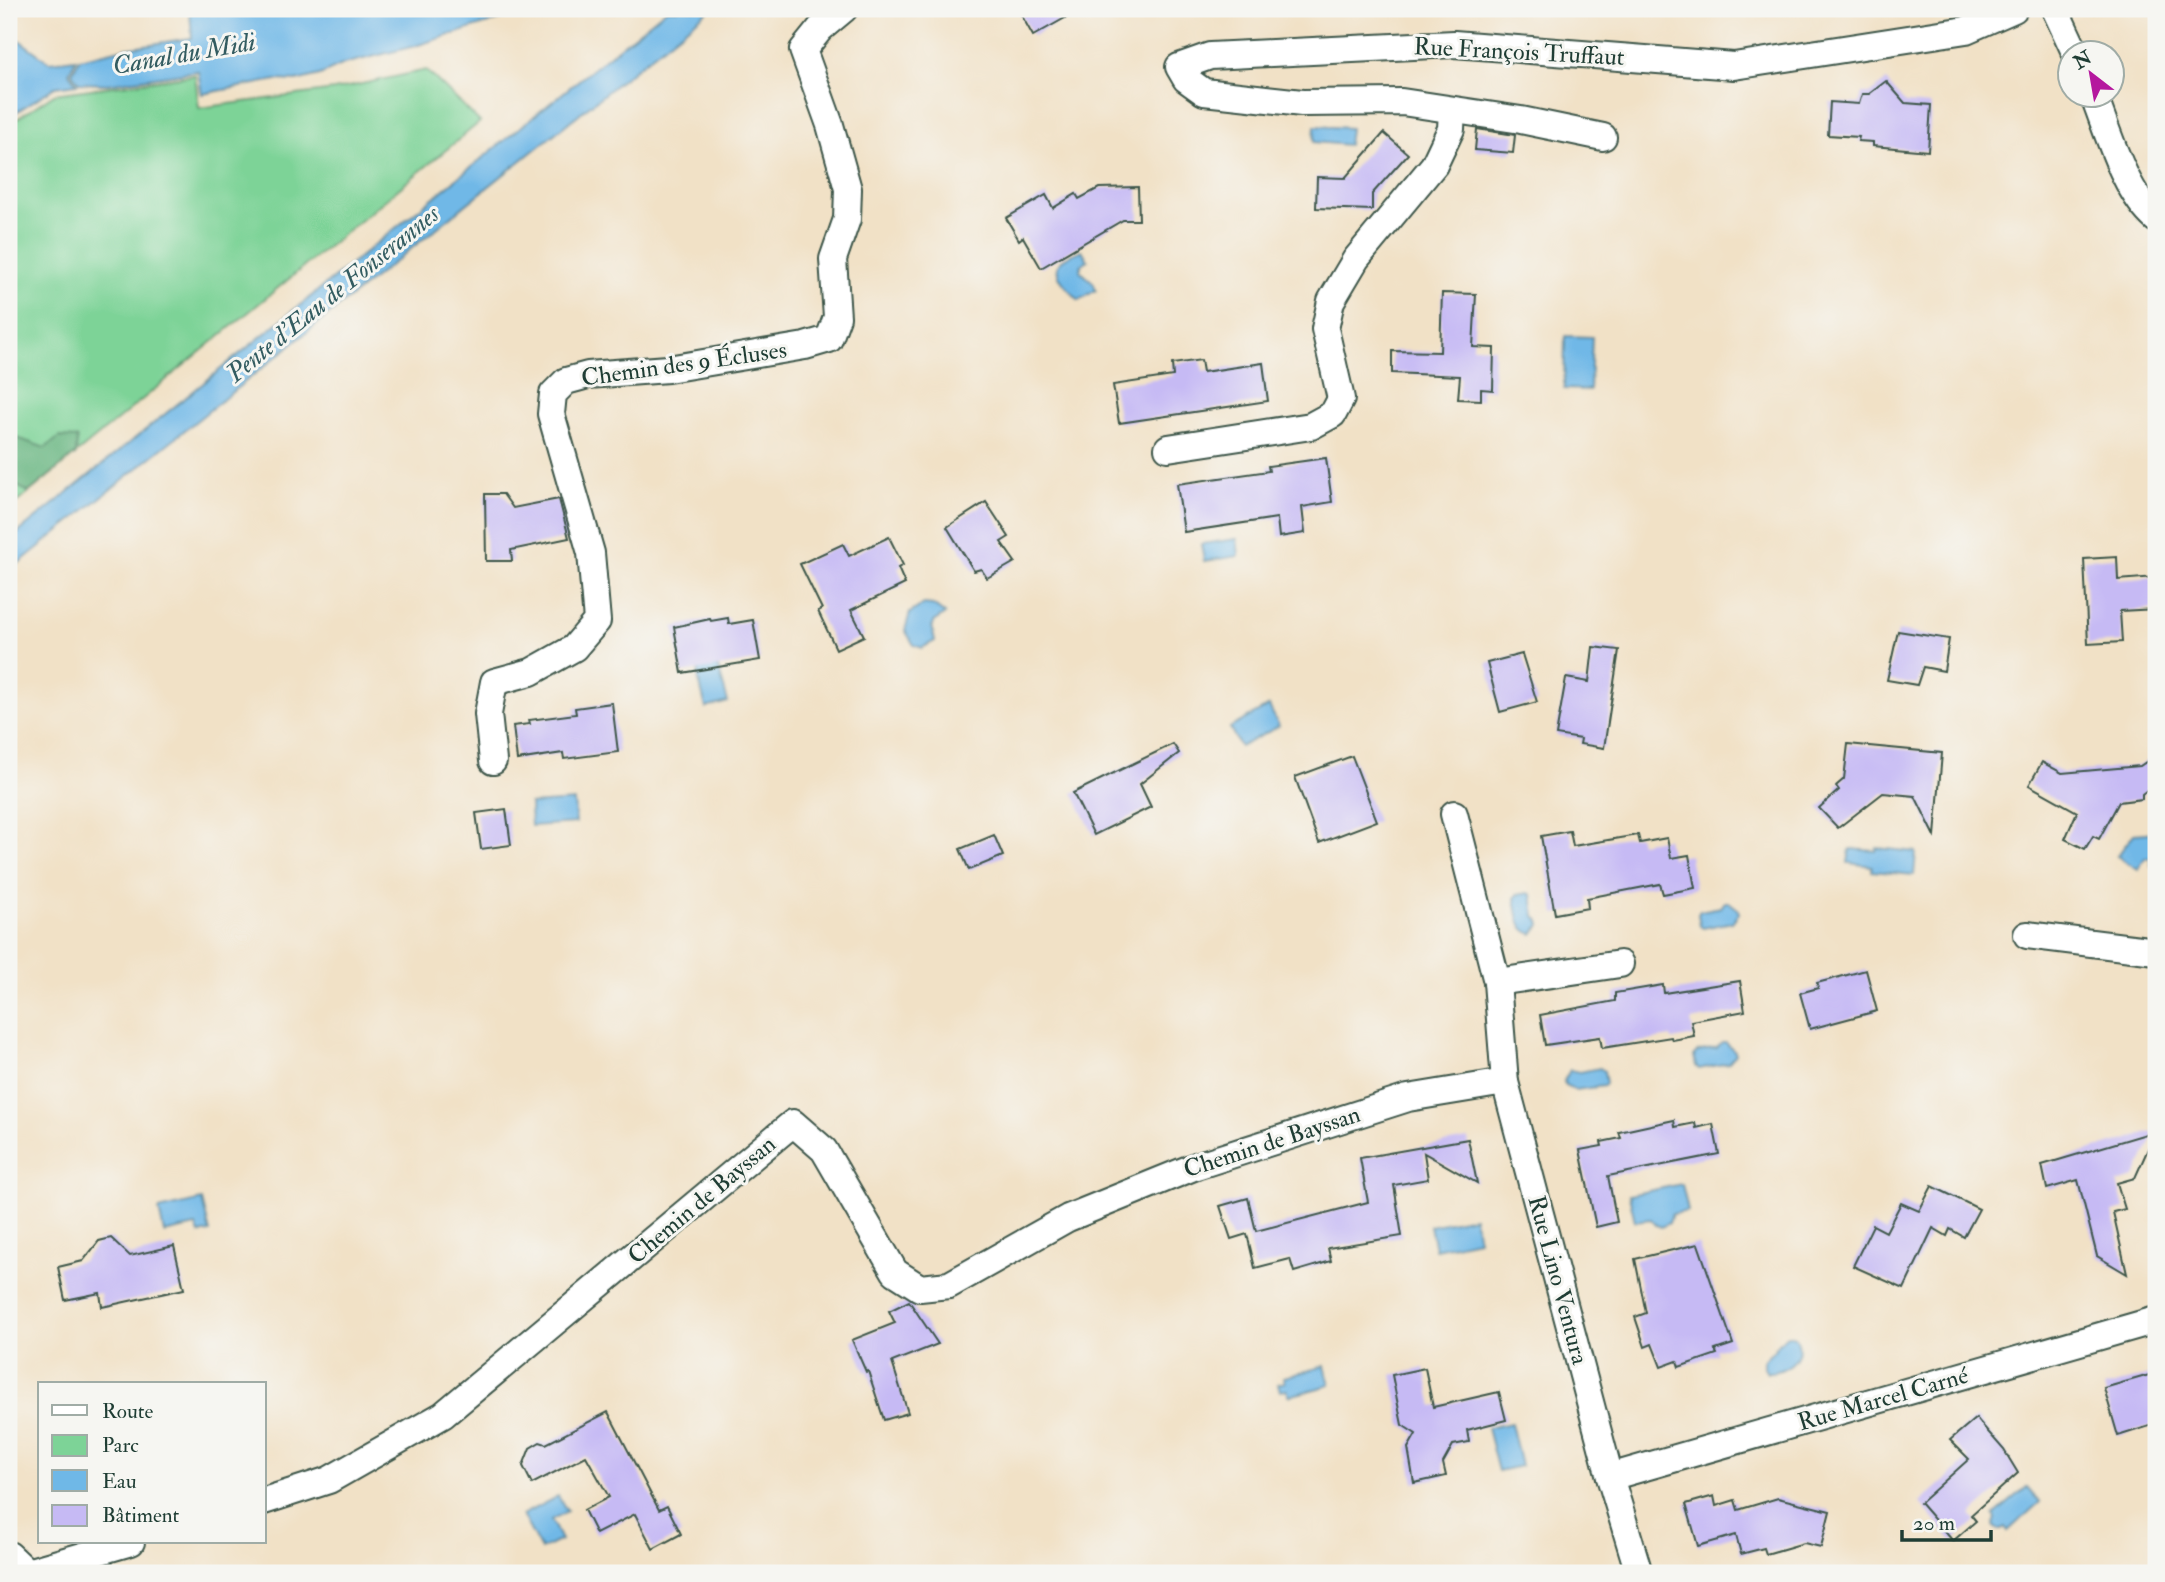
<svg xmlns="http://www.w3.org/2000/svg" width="2165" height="1582" viewBox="0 0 2165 1582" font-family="'IM FELL Double Pica',serif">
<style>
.green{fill:#7dd397;stroke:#4e8866;stroke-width:2}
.forest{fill:#66b580;stroke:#42795a;stroke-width:2}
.water{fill:#6fb8e7;stroke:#477a8e;stroke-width:2}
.building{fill:#c6baf4}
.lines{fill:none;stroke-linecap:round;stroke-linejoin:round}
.street-casing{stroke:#3e564a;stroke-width:30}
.street{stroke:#fff;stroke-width:26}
.labels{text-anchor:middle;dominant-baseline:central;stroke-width:6;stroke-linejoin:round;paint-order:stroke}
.street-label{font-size:24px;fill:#1f3d34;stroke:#f6f6f2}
.water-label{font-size:26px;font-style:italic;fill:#335c61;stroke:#f6f6f2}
</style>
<rect width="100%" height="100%" fill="#f6f6f2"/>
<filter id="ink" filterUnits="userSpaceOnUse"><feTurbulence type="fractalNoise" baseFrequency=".0143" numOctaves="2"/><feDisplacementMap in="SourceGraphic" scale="14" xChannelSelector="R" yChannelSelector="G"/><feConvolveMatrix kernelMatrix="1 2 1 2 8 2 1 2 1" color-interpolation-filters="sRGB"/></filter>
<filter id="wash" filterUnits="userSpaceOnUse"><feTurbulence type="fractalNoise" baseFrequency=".00686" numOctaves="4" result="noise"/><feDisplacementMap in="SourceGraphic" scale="28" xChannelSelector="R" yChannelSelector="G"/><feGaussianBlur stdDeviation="1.57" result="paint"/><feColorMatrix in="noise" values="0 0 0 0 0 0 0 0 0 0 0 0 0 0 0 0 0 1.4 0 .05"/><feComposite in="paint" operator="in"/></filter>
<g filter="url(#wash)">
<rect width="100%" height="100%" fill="#f1e1c6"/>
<path class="green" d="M426,70L480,122L9,509V124L54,94L195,75L199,108L334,90Z"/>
<path class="forest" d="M9,435L45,448L60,437L77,438L76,454L29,492L9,482Z"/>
<g class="water">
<path d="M205,9H533L415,46L344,64L320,75L296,81L276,80L202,94L198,71L107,84L79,83L72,73L79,59L125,48L192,38L190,11Z"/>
<path d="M667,9H710L9,571V540Z"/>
<path d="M9,29L11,34L49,62L76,59L69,73L77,84L55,87L9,117Z"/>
<path d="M1315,126L1350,128L1348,145L1314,142Z"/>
<path d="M1082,250L1088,260L1081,265L1080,271L1093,282L1096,290L1079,300C1071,292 1049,273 1061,261C1066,256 1076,253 1082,250Z"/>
<path d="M1565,336L1592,337L1590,390L1564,389Z"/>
<path d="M1237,539L1239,556L1204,561L1201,544Z"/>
<path d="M924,604L933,605L945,614L935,621L932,627L935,641L922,648L914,645L905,630L910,613Z"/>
<path d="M711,655L719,670L728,702L706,708L698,677L700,657Z"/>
<path d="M1269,706L1279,726L1240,747L1230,728Z"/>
<path d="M574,801L576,823L531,826L530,804Z"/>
<path d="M2156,832V868L2152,867L2151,859L2145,858L2138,869L2117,856L2134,834Z"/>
<path d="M1877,848L1916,852L1914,875L1872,871V866L1848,863L1850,849L1876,851Z"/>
<path d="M1529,893L1532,895L1535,916L1540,921L1541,925L1533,934C1517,930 1518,913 1515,898L1517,895Z"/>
<path d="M1725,902H1729L1739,910V913L1732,922L1703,928L1700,926L1698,914L1700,911L1721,907Z"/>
<path d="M1722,1043H1726L1735,1051L1736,1054L1728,1063L1699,1069L1696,1066L1694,1055L1697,1052L1717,1048Z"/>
<path d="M1600,1068L1604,1071L1606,1083L1604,1086L1575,1090L1565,1085L1564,1081L1570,1070L1580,1072Z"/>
<path d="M1682,1184L1688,1211L1672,1214L1669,1223L1661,1227L1656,1225L1651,1219L1635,1221L1629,1195Z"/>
<path d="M202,1200L210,1232L199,1234L196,1226L164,1233L159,1210Z"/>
<path d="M1474,1217L1478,1240L1435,1249L1430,1226Z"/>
<path d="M1787,1335L1795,1337C1807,1357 1786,1373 1767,1372L1764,1367V1359C1777,1351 1778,1341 1787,1335Z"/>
<path d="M1325,1366L1330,1385L1289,1396L1287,1390L1280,1391L1278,1384L1285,1382L1284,1377Z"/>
<path d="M1511,1423L1521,1466L1498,1471L1487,1428Z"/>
<path d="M2027,1487L2040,1502L2008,1531L2005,1527L1999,1530L1994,1525L1996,1518L1994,1515Z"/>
<path d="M558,1496L567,1511L551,1520L561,1540L541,1550L522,1515Z"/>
</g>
<g id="blocks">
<g class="building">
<path d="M1018,9H1081L1033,36Z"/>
<path d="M1886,81L1905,103L1931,105L1928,151L1873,146V142L1858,141L1859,137L1828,135L1830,102L1859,104L1862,94H1869Z"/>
<path d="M1477,129L1515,135L1513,153L1475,150Z"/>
<path d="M1384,133L1408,154L1372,194V210L1316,208L1317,177L1345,178Z"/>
<path d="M1138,187L1139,220H1123L1041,268L1023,237L1019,240L1006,218L1046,195L1053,208L1076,194L1079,199L1099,188Z"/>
<path d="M1442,293L1476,294L1473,347L1494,348L1493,390L1481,389V400L1458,399L1460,376L1392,373V351L1440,352Z"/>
<path d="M1201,360L1203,372L1263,363L1268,401L1119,423L1113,385L1173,376L1172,364Z"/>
<path d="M1326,458L1332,502L1302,507L1305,533L1279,537L1277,518L1184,532L1177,484L1269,471L1268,466Z"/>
<path d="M485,494H503L513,508L559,499L569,538L511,550L512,561H486Z"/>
<path d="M986,502L1009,537L1001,542L1015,562L987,578L981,569L974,571L947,527Z"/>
<path d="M889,537L903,565L898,568L905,584L851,610L864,636L836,649L818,611L822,609L800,564L843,544L849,556Z"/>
<path d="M2117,557L2118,580L2156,577V609L2120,611L2122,642L2088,644L2084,559Z"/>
<path d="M728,618L729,624L753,620L760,660L682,673L674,627L710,619L711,621Z"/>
<path d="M1898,631L1949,639L1944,671L1923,667L1917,685L1887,680Z"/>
<path d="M1593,647L1619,650L1604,748L1580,744L1581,739L1556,735L1566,678L1589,682Z"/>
<path d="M1522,654L1537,702L1500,712L1487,663Z"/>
<path d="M612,703L618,752L564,759L563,753L517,760L513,726L530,724L529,720L576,714L575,708Z"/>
<path d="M1173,744L1179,753L1140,784L1151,807L1094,835L1073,793Z"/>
<path d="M1848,744L1942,753L1935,836L1915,796L1883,793L1838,828L1819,808L1839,790L1836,786L1844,779Z"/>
<path d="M2156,755V783L2142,794V799L2119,802L2099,839L2093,836L2085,849L2065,839L2077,812L2029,785L2042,762L2062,773L2140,766Z"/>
<path d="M1352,756L1377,821L1319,843L1295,777Z"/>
<path d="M506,809L511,845L481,849L476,813Z"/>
<path d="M1570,831L1573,846L1638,835L1640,843L1667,838L1671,858L1689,855L1695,888L1663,894L1660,884L1587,898L1588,908L1555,914L1541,836Z"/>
<path d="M994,835L1003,856L969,870L960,849Z"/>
<path d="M1866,970L1877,1011L1810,1029L1800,993L1818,988L1817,983Z"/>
<path d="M1740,981L1745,1011L1691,1021L1694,1036L1672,1040L1671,1037L1602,1048L1600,1037L1545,1045L1540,1015L1615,1001V993L1663,985L1664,993Z"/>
<path d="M1674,1120L1675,1127L1695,1123L1696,1128L1713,1124L1719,1154L1608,1176L1617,1222L1596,1227L1580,1150L1602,1146L1601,1142L1621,1138L1619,1132Z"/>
<path d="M2156,1131L2135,1178L2117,1183L2125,1209L2113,1212L2127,1274L2097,1256L2078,1180L2047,1189L2042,1165Z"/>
<path d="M1468,1139L1477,1183L1424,1153L1428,1179L1394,1185L1402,1236L1328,1248L1331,1261L1294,1272L1290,1259L1255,1268L1247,1234L1231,1239L1220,1206L1248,1198L1256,1231L1368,1202L1360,1158Z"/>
<path d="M1932,1186L1979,1209L1964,1237L1950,1229L1947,1236L1933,1228L1904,1289L1853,1266L1873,1225L1886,1232L1901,1203L1919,1211Z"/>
<path d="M111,1238L130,1256L174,1246L184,1289L102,1307L100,1293L65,1300L58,1267L83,1261L99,1241Z"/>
<path d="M1698,1244L1733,1344L1715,1350L1717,1354L1679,1367L1677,1361L1661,1367L1652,1344L1645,1347L1635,1317L1646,1313L1635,1259Z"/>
<path d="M909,1301L938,1344L892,1362L908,1413L884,1420L868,1371L866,1372L852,1340L895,1323L889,1311Z"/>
<path d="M1425,1368L1433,1407L1499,1392L1506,1420L1467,1430L1469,1442L1453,1445L1443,1463L1446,1476L1414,1483L1408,1448L1416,1434L1402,1425L1392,1375Z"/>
<path d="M2156,1373V1424L2118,1436L2104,1388Z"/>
<path d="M608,1412L659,1510L667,1506L681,1534L653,1549L635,1514L596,1534L584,1510L609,1497L586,1456L532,1484L523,1466L530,1448L540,1442L546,1444Z"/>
<path d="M1976,1418L2004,1450L2018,1473L1971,1515L1976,1521L1953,1541L1920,1503L1969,1459L1950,1440Z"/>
<path d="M1714,1496L1716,1506L1735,1500L1738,1510L1778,1498L1830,1511L1821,1547L1804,1543L1766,1554L1764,1548L1741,1554L1736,1535L1698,1546L1686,1504Z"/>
</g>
</g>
</g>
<g filter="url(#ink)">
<use href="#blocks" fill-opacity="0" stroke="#3e564a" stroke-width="2"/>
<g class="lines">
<defs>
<g id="street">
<path d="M2055,9L2075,52"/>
<path d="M2093,94C2108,132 2125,193 2156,219"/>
<path d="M1603,137L1521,120L1402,102L1302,103L1204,92L1186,79L1179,67L1210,56L1454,44L1734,66L1966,30L2014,9"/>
<path d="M1168,448L1311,426L1333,414L1341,399L1325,329L1331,301L1356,259L1434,165L1451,129L1452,110"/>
<path d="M493,761L488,714L494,682L531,672L574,648L597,621L591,553L551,414L553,394L566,381L588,375L668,369L805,346L829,339L837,317L833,259L847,219L848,189L830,125L803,50L820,29L844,9"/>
<path d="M1454,814L1497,982L1505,1082L1610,1477L1639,1573"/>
<path d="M2027,935L2156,951"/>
<path d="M1497,982L1620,964"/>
<path d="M1610,1477L2156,1320"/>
<path d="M264,1501L329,1480L443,1415L793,1123L824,1150L895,1272L920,1288L949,1285L1068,1218L1196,1166L1408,1098L1505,1082"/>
<path d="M9,1555L28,1573"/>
<path d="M27,1572L131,1542"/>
</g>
</defs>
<use href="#street" class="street-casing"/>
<use href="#street" class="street"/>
</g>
</g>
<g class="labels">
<g class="street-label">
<text transform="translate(1519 52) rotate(3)">Rue François Truffaut</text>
<text transform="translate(684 364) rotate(-8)">Chemin des 9 Écluses</text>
<text transform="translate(1272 1142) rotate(-18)">Chemin de Bayssan</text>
<text transform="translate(702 1200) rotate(-40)">Chemin de Bayssan</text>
<text transform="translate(1558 1280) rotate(75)">Rue Lino Ventura</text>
<text transform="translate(1883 1399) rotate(-16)">Rue Marcel Carné</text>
</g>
<g class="water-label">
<text transform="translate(184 54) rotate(-10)">Canal du Midi</text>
<text transform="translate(333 294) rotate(-39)">Pente d'Eau de Fonserannes</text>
</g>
</g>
<rect width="2165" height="1582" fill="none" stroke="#f6f6f2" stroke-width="35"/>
<rect x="38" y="1382" width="228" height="161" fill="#f6f6f2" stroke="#a0aca6" stroke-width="2"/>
<rect x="52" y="1405" width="35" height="10" fill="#ffffff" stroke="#a0aca6" stroke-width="2"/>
<text x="102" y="1418" font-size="21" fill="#1f3d34">Route</text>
<rect x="52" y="1435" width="35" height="21" fill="#7dd397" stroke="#a0aca6" stroke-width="2"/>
<text x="102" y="1452" font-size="21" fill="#1f3d34">Parc</text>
<rect x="52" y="1470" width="35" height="21" fill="#6fb8e7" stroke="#a0aca6" stroke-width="2"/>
<text x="102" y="1488" font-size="21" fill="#1f3d34">Eau</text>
<rect x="52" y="1505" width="35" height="21" fill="#c6baf4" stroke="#a0aca6" stroke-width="2"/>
<text x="102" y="1522" font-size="21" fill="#1f3d34">Bâtiment</text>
<g transform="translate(2091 74) rotate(329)"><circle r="33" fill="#f6f6f2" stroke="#a0aca6" stroke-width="2"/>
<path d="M0-5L12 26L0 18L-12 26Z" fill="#b5179e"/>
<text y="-10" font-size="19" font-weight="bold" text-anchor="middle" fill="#1f3d34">N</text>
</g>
<path d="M1902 1530v10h89v-10" fill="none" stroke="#1f3d34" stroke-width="3.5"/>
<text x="1913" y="1530" font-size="21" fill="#1f3d34" stroke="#f6f6f2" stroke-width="5" paint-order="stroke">20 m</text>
</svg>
